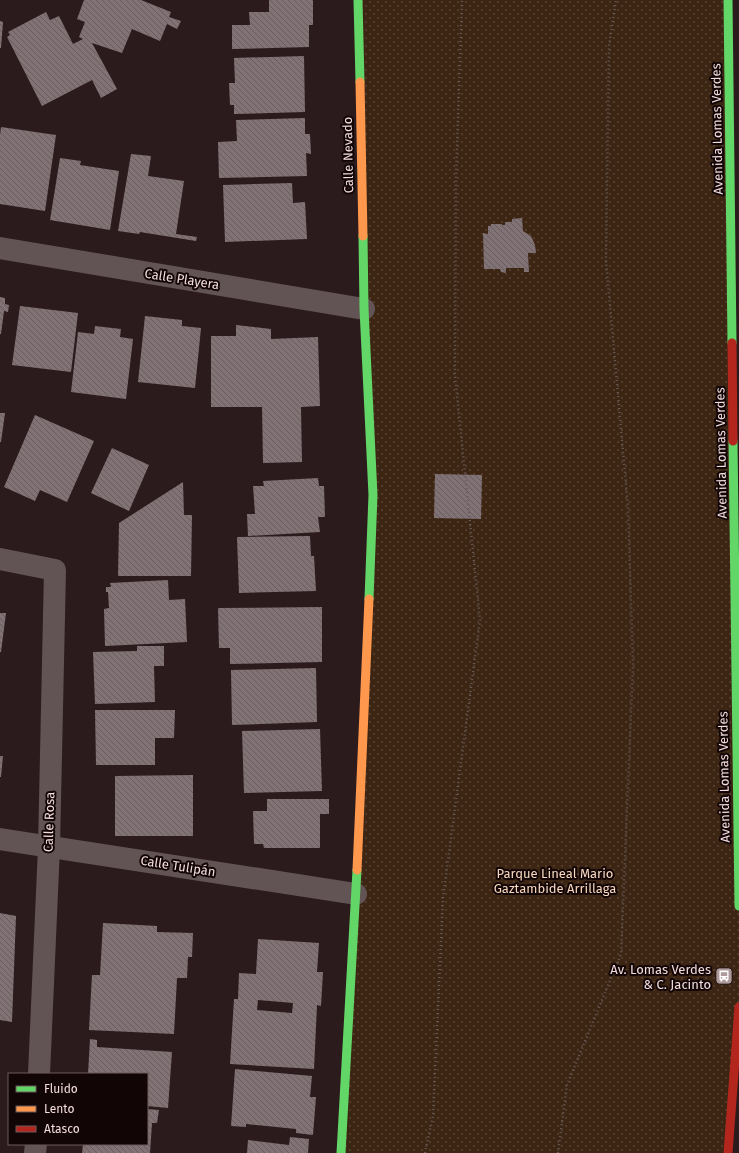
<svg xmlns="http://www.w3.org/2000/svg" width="739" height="1153" viewBox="0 0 739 1153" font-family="'Fira Sans',sans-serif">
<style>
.park{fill:url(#park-dots)}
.building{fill:url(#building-back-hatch);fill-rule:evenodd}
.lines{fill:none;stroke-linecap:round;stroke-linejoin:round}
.path{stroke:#685c5e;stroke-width:2.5;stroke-dasharray:1 3;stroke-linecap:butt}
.street{stroke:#625354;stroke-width:22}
.fast{stroke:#63d668;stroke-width:9}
.slow{stroke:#ff974d;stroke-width:9}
.jam{stroke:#b3261e;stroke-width:9}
.labels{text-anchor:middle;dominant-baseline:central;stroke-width:4;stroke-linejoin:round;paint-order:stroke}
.street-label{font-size:13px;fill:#f3dcdd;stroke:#120506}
.park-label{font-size:13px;fill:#f8d8bf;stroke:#120506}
.poi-label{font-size:13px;fill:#f3dcdd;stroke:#120506;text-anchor:end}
</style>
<defs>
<pattern id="park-dots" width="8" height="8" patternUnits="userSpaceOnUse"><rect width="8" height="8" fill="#3d2513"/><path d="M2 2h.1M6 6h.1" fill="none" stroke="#5a4435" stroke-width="1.8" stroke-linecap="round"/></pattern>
<pattern id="building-back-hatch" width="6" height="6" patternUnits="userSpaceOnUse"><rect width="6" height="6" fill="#817276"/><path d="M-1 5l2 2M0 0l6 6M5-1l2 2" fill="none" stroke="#685c5f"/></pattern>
</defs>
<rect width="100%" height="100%" fill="#2c1b1d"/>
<path class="park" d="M358,0H728L739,906V1007L728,1153H341L373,495Z"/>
<g class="building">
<path d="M84,0H141L171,12L169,17L181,21L177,29L167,24L160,41L132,29L122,53L92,43L117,89L101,98L92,80L42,106L7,37L10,35L8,32L46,12L50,20L59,16L73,44L83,39L79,37L85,22L77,19Z"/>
<path d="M269,0H313V25H309V47L232,49V25H250L249,12H269Z"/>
<path d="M0,21L3,22L1,48H0Z"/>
<path d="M304,56L305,112L234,114V105H230L229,83H235L234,58Z"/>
<path d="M305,118V134H310L311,154L306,153L307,176L219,178L218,142L237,141L236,120Z"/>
<path d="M1,127L56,135L45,211L0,204V135Z"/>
<path d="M131,154L151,156L148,176L184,181L176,234L197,237L196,241L140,232L139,234L118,231Z"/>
<path d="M60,158L81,161L80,165L119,171L110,230L50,220Z"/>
<path d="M292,183L293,203L305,202L307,239L225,242L223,185Z"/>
<path d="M522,218L523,231L531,236L535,245L536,253H528L529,272H524V268H506V273L501,272L500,269H484L483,233L488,234V226H491V224H502V225H505V222H512V219Z"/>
<path d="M0,297L5,298V304L9,305L8,312L4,311L1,334H0Z"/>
<path d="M20,306L78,313L71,372L12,365Z"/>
<path d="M145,316L182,320V326L201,328L195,388L138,382Z"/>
<path d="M236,325L271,329V339L318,337L320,406L301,407L302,462L263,463L262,407H211V336H236Z"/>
<path d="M95,326L121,329L120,337L133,339L126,399L71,392L78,332L94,334Z"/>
<path d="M0,413H5L1,442H0Z"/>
<path d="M35,415L94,441L67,502L40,490L35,501L4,487Z"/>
<path d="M112,448L149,465L129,511L91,493Z"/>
<path d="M435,474L482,475L481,519L434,518Z"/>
<path d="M318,478L319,486H324L325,517H318L320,532L248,536L247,514H255L253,486H264L263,481Z"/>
<path d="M183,482L184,515H192L191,576H118L119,523Z"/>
<path d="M310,536L311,556H314L316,591L239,593L237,537Z"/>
<path d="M168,580L169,600L185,599L187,642L105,646L104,609L109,608L108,592H106V587H111L110,583Z"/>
<path d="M322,607V662L230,664V648H219L218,608Z"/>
<path d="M0,613H6L1,652H0Z"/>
<path d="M137,646H164V666H154L155,702L95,704L93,652L137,651Z"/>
<path d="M316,668L317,722L232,725L231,670Z"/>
<path d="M95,710H175L174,738H155V765H96Z"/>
<path d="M320,729L322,791L244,793L242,731Z"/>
<path d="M0,756H3L1,777H0Z"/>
<path d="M193,775V836H115V776Z"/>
<path d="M267,799H329V814H320V848H264L263,844H254L253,811H267Z"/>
<path d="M0,913L16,916L12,1022L0,1020Z"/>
<path d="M103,923L157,926V932L193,933L192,957H188L187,978H177L174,1034L89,1030L92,975H100Z"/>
<path d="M258,939L319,943L317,972H323L321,1006L317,1005L314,1069L230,1064L234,999H238L239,973L256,974ZM258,1000L293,1003L292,1013L257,1010Z"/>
<path d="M90,1039L97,1040V1047L172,1052L168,1108L147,1106V1074H88Z"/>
<path d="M235,1069L312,1076L310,1097H316L313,1135L296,1133V1129L246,1124V1127L231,1126Z"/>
<path d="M147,1109L159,1110L157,1123H152L150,1153H82L83,1144H147Z"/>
<path d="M290,1137L309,1139L308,1153H247L248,1140L289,1145Z"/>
</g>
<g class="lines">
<g class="path">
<path d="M425,1153L433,1116L443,898L480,620L455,375L456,176L462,0"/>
<path d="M558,1153L567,1085L621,954L633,665L628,507L606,261L609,46L616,0"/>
</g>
<g class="street">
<path d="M0,248L364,309"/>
<path d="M0,559L55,570L49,847L39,1074"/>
<path d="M0,839L356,894"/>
<path d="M35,1153L36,1144"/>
</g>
<g class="fast">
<path d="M358,0L360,82"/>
<path d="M728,0L732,343"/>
<path d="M363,236L364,309L373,495L369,599"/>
<path d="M733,441L739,906"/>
<path d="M341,1153L357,870"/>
</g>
<g class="slow">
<path d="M360,82L363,236"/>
<path d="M357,870L369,599"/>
</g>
<g class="jam">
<path d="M732,343L733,441"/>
<path d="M728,1153L739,1007"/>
</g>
</g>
<defs>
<symbol id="bus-square" viewBox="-11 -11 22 22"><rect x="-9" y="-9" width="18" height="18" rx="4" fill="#ad989a" stroke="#120506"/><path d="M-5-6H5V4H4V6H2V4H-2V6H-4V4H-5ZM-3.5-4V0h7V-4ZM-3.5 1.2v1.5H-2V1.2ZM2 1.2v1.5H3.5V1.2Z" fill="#fff"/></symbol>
</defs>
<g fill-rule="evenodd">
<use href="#bus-square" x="714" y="966" width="20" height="20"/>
</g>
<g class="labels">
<g class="street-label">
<text transform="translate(717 129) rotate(-91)">Avenida Lomas Verdes</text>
<text transform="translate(348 155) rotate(-91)">Calle Nevado</text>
<text transform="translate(182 279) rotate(9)">Calle Playera</text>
<text transform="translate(721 453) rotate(-91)">Avenida Lomas Verdes</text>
<text transform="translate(724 777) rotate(-91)">Avenida Lomas Verdes</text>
<text transform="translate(49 822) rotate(-88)">Calle Rosa</text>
<text transform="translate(178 866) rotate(9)">Calle Tulipán</text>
</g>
<g class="park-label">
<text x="555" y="873">Parque Lineal Mario<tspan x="555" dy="15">Gaztambide Arrillaga</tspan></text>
</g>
<g class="poi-label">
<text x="711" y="969">Av. Lomas Verdes<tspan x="711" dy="15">&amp; C. Jacinto</tspan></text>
</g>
</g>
<rect x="8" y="1073" width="140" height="72" fill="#120506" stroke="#6c5b5c"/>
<rect x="16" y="1086" width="20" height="6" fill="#63d668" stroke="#6c5b5c"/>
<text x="44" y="1093" font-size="12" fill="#f3dcdd">Fluido</text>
<rect x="16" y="1106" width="20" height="6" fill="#ff974d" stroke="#6c5b5c"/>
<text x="44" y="1113" font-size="12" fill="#f3dcdd">Lento</text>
<rect x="16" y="1126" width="20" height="6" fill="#b3261e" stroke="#6c5b5c"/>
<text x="44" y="1133" font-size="12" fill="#f3dcdd">Atasco</text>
</svg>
